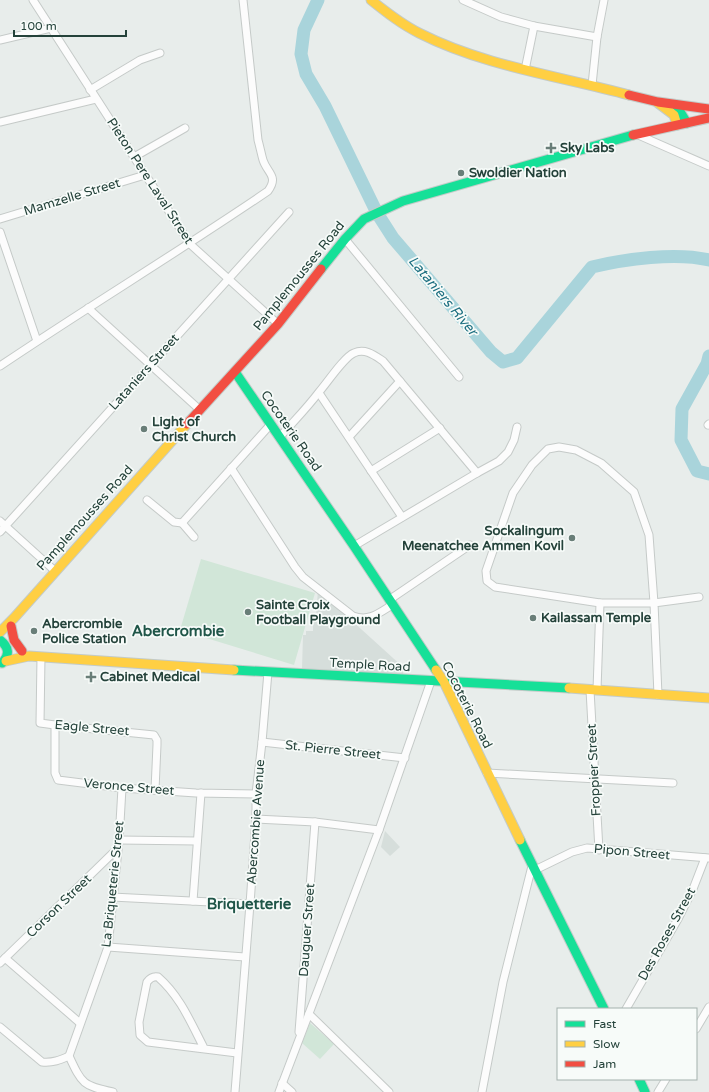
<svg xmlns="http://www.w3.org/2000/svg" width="709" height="1092" viewBox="0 0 709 1092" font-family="'Varela Round',sans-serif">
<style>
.built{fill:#d6dedb}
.green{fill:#d1e6d8}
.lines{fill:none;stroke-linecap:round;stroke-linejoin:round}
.river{stroke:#a9d4db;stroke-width:13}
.street-casing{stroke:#c5cac8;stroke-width:9}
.fast-casing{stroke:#c3cbc8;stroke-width:11}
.slow-casing{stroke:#c3cbc8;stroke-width:11}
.jam-casing{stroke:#c3cbc8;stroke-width:11}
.street{stroke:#fcfcfc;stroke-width:7}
.fast{stroke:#16e098;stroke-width:9}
.slow{stroke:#ffcf43;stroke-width:9}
.jam{stroke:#f24e42;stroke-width:9}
.poi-dot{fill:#697e78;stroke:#f7fbf9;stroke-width:1.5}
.labels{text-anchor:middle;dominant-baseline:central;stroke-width:3.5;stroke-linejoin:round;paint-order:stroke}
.poi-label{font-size:13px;font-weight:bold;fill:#24423a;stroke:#f7fbf9;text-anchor:start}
.street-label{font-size:13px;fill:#24423a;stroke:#f7fbf9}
.water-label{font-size:14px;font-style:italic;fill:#1c6f80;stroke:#f7fbf9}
.quarter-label{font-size:15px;font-weight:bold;fill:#1f5548;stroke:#f7fbf9}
</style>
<rect width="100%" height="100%" fill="#e8edeb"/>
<g class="built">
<path d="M318,590L404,668L403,674L302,669L303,635H306V631H313V617H316Z"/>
<path d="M385,831L400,847L390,856L381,847Z"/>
</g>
<g class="green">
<path d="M201,559L315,593L294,665L180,630Z"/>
<path d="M310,1023L334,1044L320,1059L302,1043Z"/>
</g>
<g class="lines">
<g class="river">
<path d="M318,0L304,30L301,54L306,74L325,106L377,213L393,238L491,352L503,362L517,358L592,267C625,259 676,252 709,260"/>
<path d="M709,356L707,364L682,409L681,440L697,471L709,474"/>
</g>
<defs>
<g id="street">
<path d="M33,0L190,244L278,324"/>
<path d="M463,0L501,17L534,26L597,37"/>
<path d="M0,40L51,28"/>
<path d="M525,70L534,26"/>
<path d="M592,85L597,37L604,0"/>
<path d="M90,90L140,60L160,53"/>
<path d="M0,122L96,99"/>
<path d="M636,134L709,166"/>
<path d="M134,157L185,128"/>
<path d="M0,219L145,175"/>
<path d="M0,232L37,341"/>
<path d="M345,239L459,377"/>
<path d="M88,308L200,410"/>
<path d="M0,366C89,306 180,251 268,191C279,176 267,173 263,160C261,153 260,147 258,140L243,0"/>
<path d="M319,393L402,517"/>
<path d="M708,425L709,424"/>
<path d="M280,437C293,422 307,408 319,392C327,383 344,357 354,353C365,348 374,355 383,361L477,473"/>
<path d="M349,437L400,381"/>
<path d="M231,468L295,567L303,577L353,616C369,622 379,613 392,605"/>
<path d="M371,471L440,428"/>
<path d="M147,500L174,522L182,523L271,424"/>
<path d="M0,521L55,571"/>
<path d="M182,523L194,537"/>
<path d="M0,532L289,212"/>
<path d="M354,546L477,473L499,461L508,452L514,440L517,427"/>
<path d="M389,600L470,545"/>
<path d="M41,657L40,723L55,725L154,735L157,740V745L155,790"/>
<path d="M590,690L599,850"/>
<path d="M597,690L600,603"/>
<path d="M658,695L654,603L649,535L634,492L601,463L576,450L559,447L548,449L532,465L513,493L486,571L487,581L495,587L600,603H654L699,597"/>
<path d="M55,725V773L58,780L122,788L196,793L256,794"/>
<path d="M262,742L405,758"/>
<path d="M487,773L673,783"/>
<path d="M256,819L315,822L379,830"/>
<path d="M119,840L197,841"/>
<path d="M535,870L572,852L587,848L709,858"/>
<path d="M112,897L250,904"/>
<path d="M193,901L201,793"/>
<path d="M108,947L245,957"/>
<path d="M5,958L80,1023"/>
<path d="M0,963L118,848"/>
<path d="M626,1009L678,919L693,889L705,858"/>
<path d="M309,1014L389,1092"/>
<path d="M0,1027L42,1062C53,1063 60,1060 69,1056"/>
<path d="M696,1029L709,1007"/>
<path d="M299,1032L315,822"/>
<path d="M204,1048C191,1023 180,996 158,977C153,976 150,978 147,982L139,1022L140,1035L148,1042L237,1053"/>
<path d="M282,1083L292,1092"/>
<path d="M113,1092C83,1086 82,1084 69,1056L108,947L119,840L122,788"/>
<path d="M235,1092L250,904L256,819V794L262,742L268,672"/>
<path d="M279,1092L379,830L431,681"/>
<path d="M482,1092L503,982L532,866"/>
<path d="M658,1092L666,1079"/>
</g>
<g id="fast">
<path d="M676,105L687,123"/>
<path d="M321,269L345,239L364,219L403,201L633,135"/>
<path d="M235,372L354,546L436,670"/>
<path d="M0,640C9,647 10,655 2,663"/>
<path d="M234,670L569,688"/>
<path d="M520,840L604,1009"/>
<path d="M639,1079L645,1092"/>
</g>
<g id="slow">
<path d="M371,0C386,12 401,24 419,33C484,66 559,76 629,95"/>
<path d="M658,103L674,115L677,125"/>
<path d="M0,632L14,618L187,424"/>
<path d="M6,661L29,656L234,670"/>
<path d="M436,670L444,682L520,840"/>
<path d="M569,688L709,698"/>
</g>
<g id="jam">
<path d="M629,95L658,102L709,109"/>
<path d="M633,135L709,118"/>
<path d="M187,424L278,324L321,269"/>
<path d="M11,626L14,640L22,651"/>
</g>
</defs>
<use href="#street" class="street-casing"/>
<use href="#fast" class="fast-casing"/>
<use href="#slow" class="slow-casing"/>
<use href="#jam" class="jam-casing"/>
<use href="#street" class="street"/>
<use href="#fast" class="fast"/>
<use href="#slow" class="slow"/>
<use href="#jam" class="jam"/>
</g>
<g class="poi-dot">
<path d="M549 142h4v4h4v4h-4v4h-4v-4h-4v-4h4z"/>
<circle cx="461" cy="173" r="4"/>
<circle cx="144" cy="429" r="4"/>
<circle cx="572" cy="538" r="4"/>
<circle cx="248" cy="612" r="4"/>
<circle cx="533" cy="618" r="4"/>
<circle cx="34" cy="631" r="4"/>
<path d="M89 671h4v4h4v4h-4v4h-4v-4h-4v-4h4z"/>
</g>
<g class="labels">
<g class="poi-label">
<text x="560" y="148">Sky Labs</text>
<text x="469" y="173">Swoldier Nation</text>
<text x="152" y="422">Light of<tspan x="152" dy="15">Christ Church</tspan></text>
<text x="564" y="531" text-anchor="end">Sockalingum<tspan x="564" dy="15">Meenatchee Ammen Kovil</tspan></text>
<text x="256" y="605">Sainte Croix<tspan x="256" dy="15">Football Playground</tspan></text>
<text x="541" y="618">Kailassam Temple</text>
<text x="42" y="624">Abercrombie<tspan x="42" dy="15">Police Station</tspan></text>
<text x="100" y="677">Cabinet Medical</text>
</g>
<g class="street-label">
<text transform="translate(150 181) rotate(57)">Pieton Pere Laval Street</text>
<text transform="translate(72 197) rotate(-17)">Mamzelle Street</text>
<text transform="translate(299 276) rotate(-51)">Pamplemousses Road</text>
<text transform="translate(144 372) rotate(-48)">Lataniers Street</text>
<text transform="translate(291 431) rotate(55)">Cocoterie Road</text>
<text transform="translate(85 518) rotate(-48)">Pamplemousses Road</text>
<text transform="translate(370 665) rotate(3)">Temple Road</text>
<text transform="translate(467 705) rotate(63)">Cocoterie Road</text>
<text transform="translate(92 728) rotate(5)">Eagle Street</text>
<text transform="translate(333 750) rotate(6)">St. Pierre Street</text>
<text transform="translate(594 770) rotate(-93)">Froppier Street</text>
<text transform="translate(129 787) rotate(5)">Veronce Street</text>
<text transform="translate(256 822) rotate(-86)">Abercombie Avenue</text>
<text transform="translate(632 852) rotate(5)">Pipon Street</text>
<text transform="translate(113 884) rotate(-84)">La Briqueterie Street</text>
<text transform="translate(59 906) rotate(-44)">Corson Street</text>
<text transform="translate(307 930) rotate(-86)">Dauguer Street</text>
<text transform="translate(667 934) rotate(-61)">Des Roses Street</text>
</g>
<g class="water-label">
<text transform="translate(443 296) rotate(50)">Lataniers River</text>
</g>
<g class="quarter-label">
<text x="178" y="631">Abercrombie</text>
<text x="249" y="904">Briquetterie</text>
</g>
</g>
<rect x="557" y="1008" width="140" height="72" fill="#f7fbf9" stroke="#a3b1ad"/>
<rect x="565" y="1021" width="20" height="6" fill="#16e098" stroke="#a3b1ad"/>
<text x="593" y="1028" font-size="12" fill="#24423a">Fast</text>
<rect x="565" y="1041" width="20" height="6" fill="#ffcf43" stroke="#a3b1ad"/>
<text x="593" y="1048" font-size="12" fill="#24423a">Slow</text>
<rect x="565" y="1061" width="20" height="6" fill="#f24e42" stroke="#a3b1ad"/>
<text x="593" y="1068" font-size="12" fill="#24423a">Jam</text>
<path d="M14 30v6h112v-6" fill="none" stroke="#24423a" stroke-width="2"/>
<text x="20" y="30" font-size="12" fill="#24423a" stroke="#f7fbf9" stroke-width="3" paint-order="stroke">100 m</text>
</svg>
